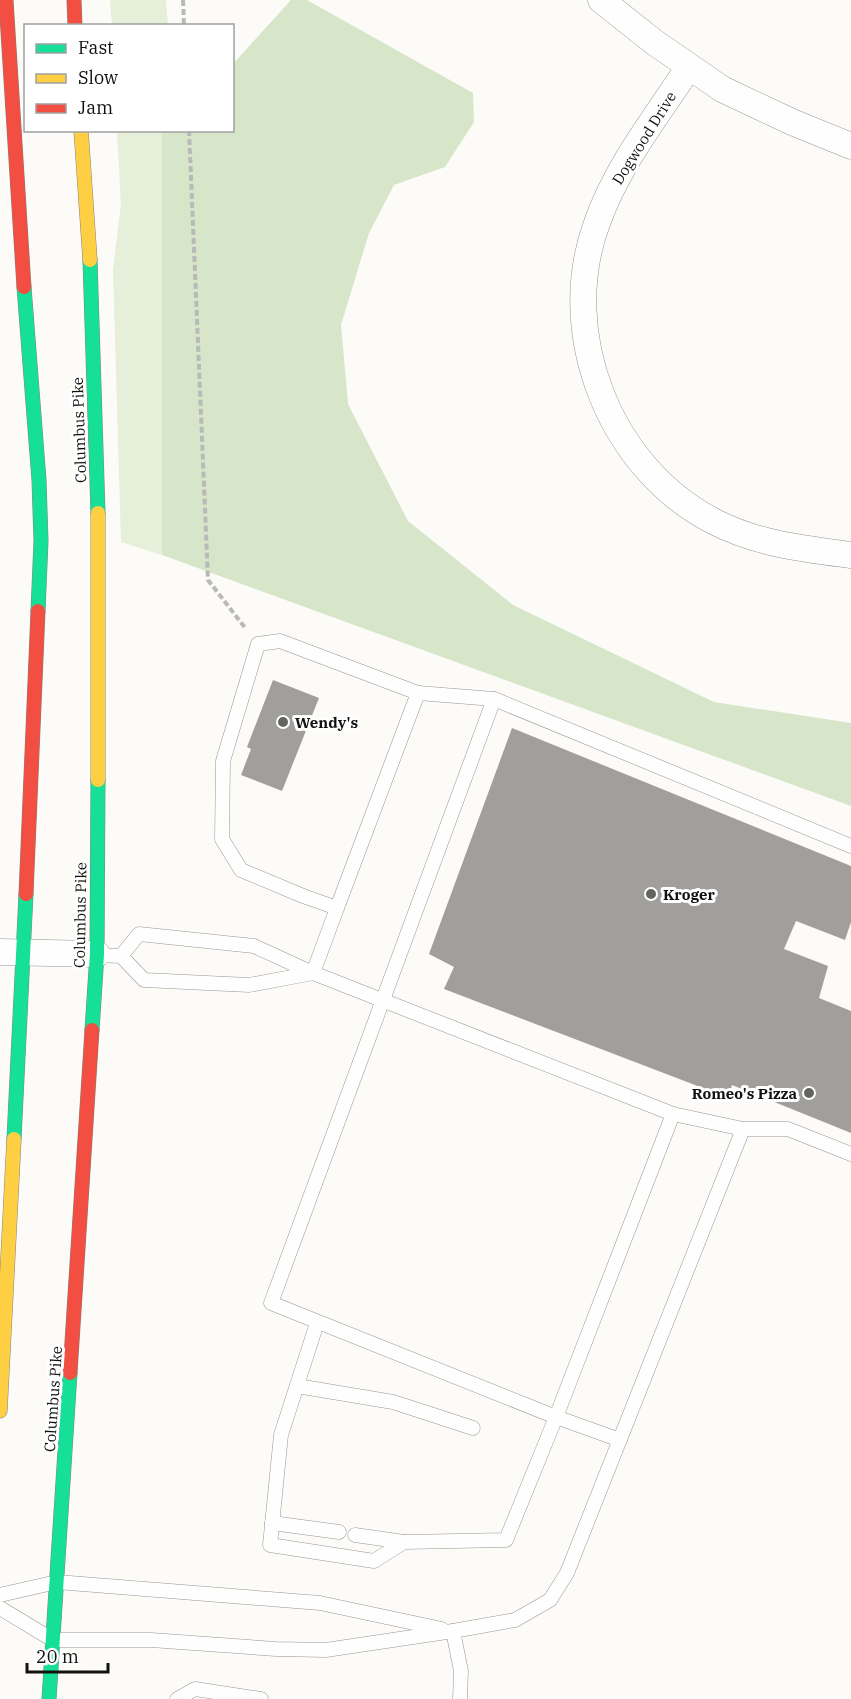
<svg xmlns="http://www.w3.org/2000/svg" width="851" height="1699" viewBox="0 0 851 1699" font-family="'IBM Plex Serif',serif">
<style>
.green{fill:#e5efda}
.forest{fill:#d7e6c9}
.building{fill:#a09f9c}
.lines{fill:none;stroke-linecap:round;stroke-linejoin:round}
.lane-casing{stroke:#979695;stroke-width:15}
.street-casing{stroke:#979695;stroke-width:27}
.fast-casing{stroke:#848482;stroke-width:15}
.slow-casing{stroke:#848482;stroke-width:15}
.jam-casing{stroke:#848482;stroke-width:15}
.path{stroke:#b9b9b8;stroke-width:4;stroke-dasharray:6 3;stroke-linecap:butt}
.lane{stroke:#fffefe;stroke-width:14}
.street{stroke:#fffefe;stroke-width:26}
.fast{stroke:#16e098;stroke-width:14}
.slow{stroke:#ffcf43;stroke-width:14}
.jam{stroke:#f24e42;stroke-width:14}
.poi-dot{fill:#636362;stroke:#fff;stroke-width:2}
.labels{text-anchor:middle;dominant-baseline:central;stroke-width:6;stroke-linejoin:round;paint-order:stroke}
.street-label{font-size:15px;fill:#111;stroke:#fff}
.poi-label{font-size:15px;font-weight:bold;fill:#111;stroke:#fff;text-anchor:start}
</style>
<rect width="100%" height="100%" fill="#fcfbf8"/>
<g class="green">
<path d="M110,0H166L168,25H112Z"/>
<path d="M117,131H162V555L121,542L113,270L121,204Z"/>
</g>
<path class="forest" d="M291,0H307L473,93L474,122L445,167L394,185L369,233L341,325L348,404L408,521L513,605L714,702L851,723V806L162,555V131L232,130L233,64Z"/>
<g class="building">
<path d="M273,680L319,698L282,791L241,775L251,749L247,747Z"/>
<path d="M512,728L851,866V922L845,940L796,921L784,949L828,966L819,998L851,1011V1133L732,1085L729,1098L444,989L454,967L429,954Z"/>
</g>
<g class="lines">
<defs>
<g id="lane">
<path d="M418,693L494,699L851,846"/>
<path d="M494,699L271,1303L556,1417L620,1440"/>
<path d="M337,908L418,693L280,641L258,644L223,761L222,839L241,870L303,896L337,908L313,973L673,1114L743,1129H788L851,1154"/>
<path d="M97,955L121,956L144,980L249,985L313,973L254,946L139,934L121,956"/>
<path d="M317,1323L281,1435L270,1545L374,1561L404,1542L506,1540L556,1417L673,1114"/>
<path d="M297,1386L393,1402L473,1428"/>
<path d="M272,1523L339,1532"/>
<path d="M355,1535L404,1542"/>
<path d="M0,1595L57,1582L320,1603L442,1629"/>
<path d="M0,1608L53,1640H151L276,1649L326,1650L453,1631"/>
<path d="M177,1699L195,1689L261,1699"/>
<path d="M460,1699L461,1671L453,1631L515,1620L550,1600L567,1573L743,1129"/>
</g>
<g id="street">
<path d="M601,0L654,42L722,89L792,122L851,146"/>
<path d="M689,67C656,117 617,166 597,223C556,333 610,469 715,522C758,544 804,549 851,555"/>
<path d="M0,952L97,954"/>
</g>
<g id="fast">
<path d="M90,260L98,513"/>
<path d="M24,287L39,480L41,541L38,611"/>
<path d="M92,1030L97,954L98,780"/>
<path d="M14,1139L26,894"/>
<path d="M49,1699L70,1373"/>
</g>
<g id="slow">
<path d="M81,130L90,260"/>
<path d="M98,513V780"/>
<path d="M0,1411L14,1139"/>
</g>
<g id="jam">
<path d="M6,0L24,287"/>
<path d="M74,0L75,26"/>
<path d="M26,894L38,611"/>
<path d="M70,1373L92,1030"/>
</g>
</defs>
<use href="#lane" class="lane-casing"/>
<use href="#street" class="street-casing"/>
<use href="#fast" class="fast-casing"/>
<use href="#slow" class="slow-casing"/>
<use href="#jam" class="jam-casing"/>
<g class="path">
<path d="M183,0L184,26"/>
<path d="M189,130L208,580L246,629"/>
</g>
<use href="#lane" class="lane"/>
<use href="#street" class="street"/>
<use href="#fast" class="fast"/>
<use href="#slow" class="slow"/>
<use href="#jam" class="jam"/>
</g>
<g class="poi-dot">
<circle cx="283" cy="722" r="6"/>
<circle cx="651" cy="894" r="6"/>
<circle cx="809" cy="1093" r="6"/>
</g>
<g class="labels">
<g class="street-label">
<text transform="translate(644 138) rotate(-58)">Dogwood Drive</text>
<text transform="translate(79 430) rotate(-92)">Columbus Pike</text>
<text transform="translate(80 915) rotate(-89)">Columbus Pike</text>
<text transform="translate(53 1399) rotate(-86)">Columbus Pike</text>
</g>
<g class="poi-label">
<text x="295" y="722">Wendy's</text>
<text x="663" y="894">Kroger</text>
<text x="797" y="1093" text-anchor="end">Romeo's Pizza</text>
</g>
</g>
<rect x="24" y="24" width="210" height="108" fill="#ffffff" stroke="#a0a0a0" stroke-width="1.5"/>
<rect x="36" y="44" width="30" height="9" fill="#16e098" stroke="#a0a0a0" stroke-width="1.5"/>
<text x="78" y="54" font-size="18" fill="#111111">Fast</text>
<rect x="36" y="74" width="30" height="9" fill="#ffcf43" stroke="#a0a0a0" stroke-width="1.5"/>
<text x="78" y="84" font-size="18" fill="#111111">Slow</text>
<rect x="36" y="104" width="30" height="9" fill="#f24e42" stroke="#a0a0a0" stroke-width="1.5"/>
<text x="78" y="114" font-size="18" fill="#111111">Jam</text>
<path d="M27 1663v9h81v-9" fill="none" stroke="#111111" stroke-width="3"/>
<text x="36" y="1663" font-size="18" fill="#111111" stroke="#ffffff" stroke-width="4.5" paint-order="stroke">20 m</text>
</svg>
